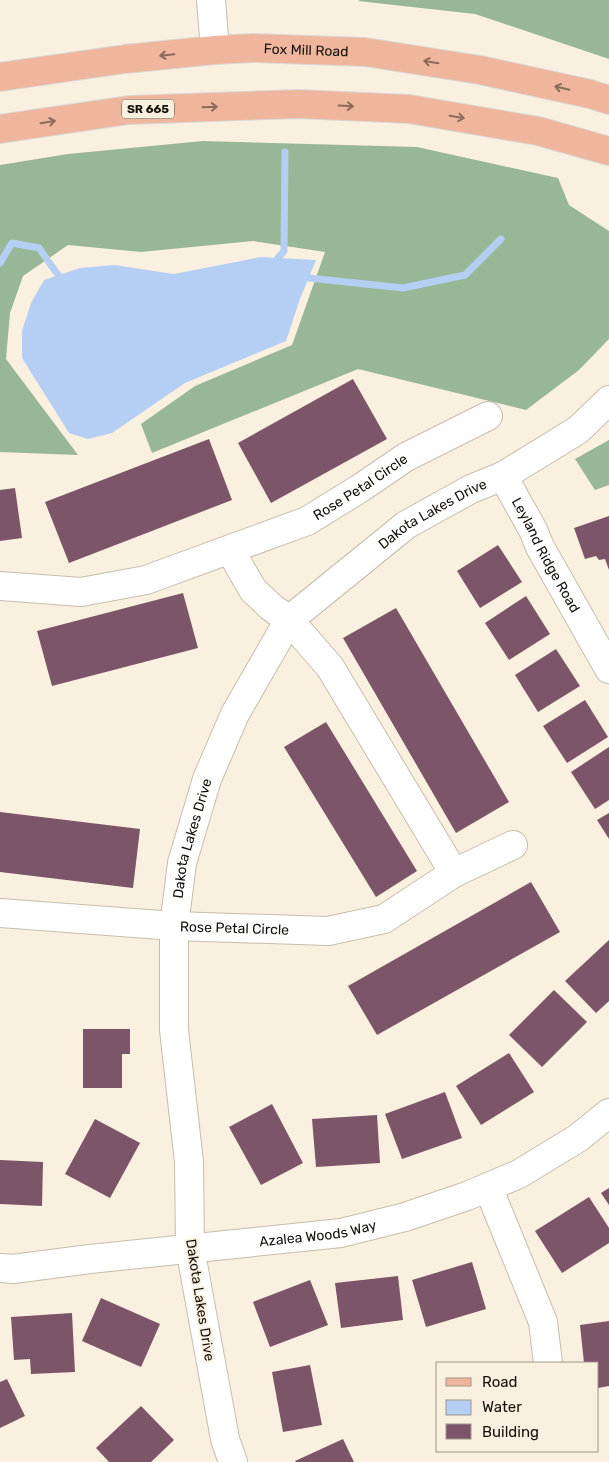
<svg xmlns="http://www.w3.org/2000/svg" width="609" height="1462" viewBox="0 0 609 1462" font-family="Rubik,sans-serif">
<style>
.forest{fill:#97b796}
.water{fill:#b5cef4}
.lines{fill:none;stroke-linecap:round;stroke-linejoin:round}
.stream{stroke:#b5cef4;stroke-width:7}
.building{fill:#7d5568}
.minor-casing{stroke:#c7bdad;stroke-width:30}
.major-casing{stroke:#d9d9d8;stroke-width:30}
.minor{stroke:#fff;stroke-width:28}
.major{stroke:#efb69d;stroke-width:28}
.oneway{stroke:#8c6b5b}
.labels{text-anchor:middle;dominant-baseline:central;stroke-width:4;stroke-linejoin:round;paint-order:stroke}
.shield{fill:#faf0df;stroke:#58534a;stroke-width:1}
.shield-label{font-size:12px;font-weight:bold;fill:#13100a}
.street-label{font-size:14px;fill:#13100a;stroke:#faf0df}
</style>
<rect width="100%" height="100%" fill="#faf0df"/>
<g class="forest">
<path d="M360,0H609V59L475,14L358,1Z"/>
<path d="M203,141L417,147L558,178L569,205L609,231V339L579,370L526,410L358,369L152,453L141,424L195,386L292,345L325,252L253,241L141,252L68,245L23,276L10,313L6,359L78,455L0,452V165L68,154Z"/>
<path d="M609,440V485L595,490L575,459Z"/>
</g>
<path class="water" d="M261,257L316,260L300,299L286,341L185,383L112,433L88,439L69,433L22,358V331L31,303L44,280L80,268L114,265L174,274Z"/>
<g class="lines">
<g class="stream">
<path d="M278,258L284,251L285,152"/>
<path d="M0,263L12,243L39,248L58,275"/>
<path d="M309,278L403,288L465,275L501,239"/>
</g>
</g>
<g class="building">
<path d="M353,379L387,439L271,503L238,443Z"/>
<path d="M209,439L232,500L69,563L45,502Z"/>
<path d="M15,488L22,538L0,541V490Z"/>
<path d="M609,516V570L605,559L599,560L596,556L585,559L574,528Z"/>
<path d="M498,545L522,582L480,608L457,571Z"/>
<path d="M183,593L198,648L52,686L37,631Z"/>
<path d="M526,596L550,634L509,660L485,623Z"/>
<path d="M396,608L509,802L456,833L343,638Z"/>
<path d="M556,649L580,686L538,712L515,675Z"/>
<path d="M585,700L608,737L567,763L543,726Z"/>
<path d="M326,722L417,871L376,897L284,747Z"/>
<path d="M609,747V800L595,809L571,772Z"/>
<path d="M0,812L140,829L133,888L0,872Z"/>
<path d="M609,813V839L597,820Z"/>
<path d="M531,882L560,932L377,1035L348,986Z"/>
<path d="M609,940V1001L596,1013L565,981Z"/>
<path d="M554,990L587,1022L542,1067L509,1035Z"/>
<path d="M83,1029H130V1054H122V1088H83Z"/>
<path d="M509,1053L534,1092L481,1125L456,1086Z"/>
<path d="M445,1092L462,1138L402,1159L385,1114Z"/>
<path d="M272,1104L303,1163L261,1185L229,1127Z"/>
<path d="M377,1115L380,1163L316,1167L312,1119Z"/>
<path d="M95,1119L140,1143L110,1198L65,1174Z"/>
<path d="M0,1160L43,1162L42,1206L0,1204Z"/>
<path d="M609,1188V1205L601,1193Z"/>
<path d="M589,1197L609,1228V1243L562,1273L535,1231Z"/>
<path d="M472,1262L486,1309L426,1327L412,1280Z"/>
<path d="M398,1276L403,1320L341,1328L335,1283Z"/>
<path d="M310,1280L328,1325L270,1347L253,1302Z"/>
<path d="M101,1298L160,1324L141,1367L82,1341Z"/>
<path d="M72,1313L75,1372L31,1374L30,1359L14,1360L11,1317Z"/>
<path d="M609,1321V1386L598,1388V1363H584L580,1325Z"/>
<path d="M310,1365L322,1425L283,1432L272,1372Z"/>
<path d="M7,1379L25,1416L0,1428V1382Z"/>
<path d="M141,1406L174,1440L151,1462H109L96,1448Z"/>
<path d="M343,1439L354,1462H296L295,1461Z"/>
</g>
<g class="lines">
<defs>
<g id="minor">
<path d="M211,0L215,50"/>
<path id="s1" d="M503,476L533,530L540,547L609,669"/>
<path id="s2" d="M0,586L81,592L146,580L307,521L359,489L406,457L488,416"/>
<path d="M454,873L513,845"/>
<path id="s3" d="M0,913L174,926L328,931L384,919L454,873L330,667L289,620L271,607L253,590L230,550"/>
<path d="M488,1187L543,1322L548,1363"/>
<path id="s4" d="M0,1268L13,1269L90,1259L341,1233L405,1217L467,1196L519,1174L578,1138L609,1113"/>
<path id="s5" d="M233,1462L225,1439L190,1248L189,1162L174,1030V926L182,863L207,779L235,714L289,620L406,525L471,489L503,476L578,430L609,400"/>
</g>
<g id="major">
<path id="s6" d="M0,77L125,59L215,50L253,48L365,52L480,70L590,94L609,100"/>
<path d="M0,129L129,110L298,104L409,109L538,131L609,151"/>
</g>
</defs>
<use href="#minor" class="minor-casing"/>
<use href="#major" class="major-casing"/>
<use href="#minor" class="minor"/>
<use href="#major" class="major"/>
</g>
<defs><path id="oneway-shaft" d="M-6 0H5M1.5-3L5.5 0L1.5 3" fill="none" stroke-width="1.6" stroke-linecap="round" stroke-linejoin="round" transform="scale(1.25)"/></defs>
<g class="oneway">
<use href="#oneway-shaft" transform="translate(167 55) rotate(174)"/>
<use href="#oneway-shaft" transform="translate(431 62) rotate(-171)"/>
<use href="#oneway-shaft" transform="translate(562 88) rotate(-167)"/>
<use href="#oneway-shaft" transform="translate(346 106) rotate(3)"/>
<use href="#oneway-shaft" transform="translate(210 107) rotate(-2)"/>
<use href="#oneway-shaft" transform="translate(457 117) rotate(10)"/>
<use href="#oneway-shaft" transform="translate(48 122) rotate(-9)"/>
</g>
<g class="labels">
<rect class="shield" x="122" y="99.5" width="52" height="19" rx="4"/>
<g class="shield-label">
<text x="148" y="109">SR 665</text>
</g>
<g class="street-label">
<text stroke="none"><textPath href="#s6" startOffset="308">Fox Mill Road</textPath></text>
<text stroke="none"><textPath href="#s2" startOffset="382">Rose Petal Circle</textPath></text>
<text stroke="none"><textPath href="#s5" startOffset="1051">Dakota Lakes Drive</textPath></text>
<text stroke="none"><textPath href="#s1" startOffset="90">Leyland Ridge Road</textPath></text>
<text stroke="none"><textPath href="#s5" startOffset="631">Dakota Lakes Drive</textPath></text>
<text stroke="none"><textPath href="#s3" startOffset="235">Rose Petal Circle</textPath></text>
<text stroke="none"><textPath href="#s4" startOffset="320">Azalea Woods Way</textPath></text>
<text transform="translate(200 1300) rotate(81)">Dakota Lakes Drive</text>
</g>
</g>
<rect x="436" y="1362" width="162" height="90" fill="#faf0df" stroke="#9e968a"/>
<rect x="446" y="1378" width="25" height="8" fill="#efb69d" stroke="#9e968a"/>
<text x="482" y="1387" font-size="15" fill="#13100a">Road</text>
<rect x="446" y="1400" width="25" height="15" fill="#b5cef4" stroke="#9e968a"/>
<text x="482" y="1412" font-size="15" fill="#13100a">Water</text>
<rect x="446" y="1424" width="25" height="15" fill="#7d5568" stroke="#9e968a"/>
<text x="482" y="1437" font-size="15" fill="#13100a">Building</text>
</svg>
